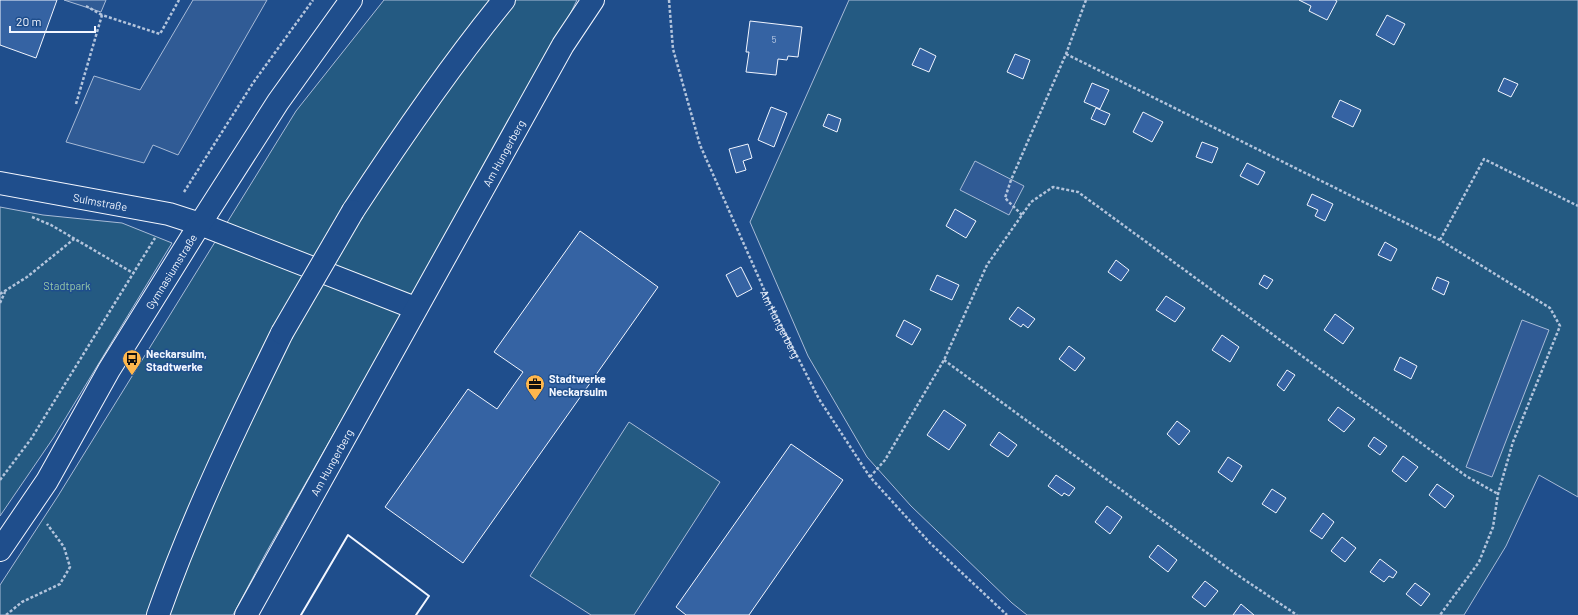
<svg xmlns="http://www.w3.org/2000/svg" width="1578" height="615" viewBox="0 0 1578 615" font-family="Barlow,sans-serif">
<style>
.green{fill:#245a82;stroke:#a8bbd7}
.parking{fill:#305b95;stroke:#a8bbd7}
.building{fill:#3563a3;stroke:#f2f6ff}
.lines{fill:none;stroke-linecap:round;stroke-linejoin:round}
.minor-casing{stroke:#f2f6ff;stroke-width:24}
.tertiary-casing{stroke:#f2f6ff;stroke-width:24}
.trunk-casing{stroke:#f2f6ff;stroke-width:24}
.path{stroke:#b3c4dc;stroke-width:2.5;stroke-dasharray:3 2;stroke-linecap:butt}
.minor{stroke:#1f4e8c;stroke-width:22}
.tertiary{stroke:#1f4e8c;stroke-width:22}
.trunk{stroke:#1f4e8c;stroke-width:22}
.trunk-bridge-casing{stroke:#f2f6ff;stroke-width:24;stroke-linecap:butt}
.trunk-bridge{stroke:#1f4e8c;stroke-width:22}
.wall{stroke:#f2f6ff;stroke-width:2}
.labels{text-anchor:middle;dominant-baseline:central;stroke-width:3;stroke-linejoin:round;paint-order:stroke}
.number-label{font-size:9px;fill:#c3d1e8}
.street-label{font-size:11px;fill:#f2f6ff;stroke:#1f4e8c}
.park-label{font-size:11px;fill:#97c8a6;stroke:#1f4e8c}
.poi-label{font-size:11px;font-weight:bold;fill:#f2f6ff;stroke:#1f4e8c;text-anchor:start}
</style>
<rect width="100%" height="100%" fill="#1f4e8c"/>
<g class="green">
<path d="M384,0H577L555,45L267,551L233,615H0V585L58,496L296,111Z"/>
<path d="M849,0H1578V497L1539,475L1506,546L1464,615H1027L1012,603L911,506L867,457L808,356L750,222Z"/>
<path d="M0,207L43,215L122,223L172,243L54,437L0,516Z"/>
<path d="M629,422L720,482L634,615H591L530,576Z"/>
</g>
<g class="parking">
<path d="M64,0H106L101,12Z"/>
<path d="M193,0H267L178,155L153,145L144,163L66,142L94,76L140,90Z"/>
<path d="M975,161L1024,186L1009,215L960,190Z"/>
<path d="M1522,320L1549,330L1492,477L1466,467Z"/>
</g>
<g class="building">
<path d="M0,0H57L36,58L0,45Z"/>
<path d="M1299,0H1335L1337,1L1327,20L1309,11L1311,6Z"/>
<path d="M1387,15L1405,24L1394,45L1376,35Z"/>
<path d="M750,21L802,27L798,57L788,56L787,60L778,59L776,75L746,72L749,52H746Z"/>
<path d="M920,48L936,56L929,72L912,65Z"/>
<path d="M1015,54L1030,60L1023,79L1007,72Z"/>
<path d="M1504,78L1518,84L1511,97L1498,91Z"/>
<path d="M1092,83L1109,90L1100,109L1084,102Z"/>
<path d="M1340,100L1361,110L1353,127L1332,117Z"/>
<path d="M771,107L787,113L774,147L758,140Z"/>
<path d="M1096,108L1110,114L1105,125L1091,119Z"/>
<path d="M1143,112L1163,122L1152,142L1133,132Z"/>
<path d="M828,114L841,119L837,132L823,126Z"/>
<path d="M1202,142L1218,148L1212,163L1196,157Z"/>
<path d="M748,144L752,158L743,161L746,170L736,173L729,149Z"/>
<path d="M1247,163L1265,172L1258,185L1240,176Z"/>
<path d="M1312,194L1333,204L1325,221L1315,216L1318,210L1307,205Z"/>
<path d="M955,209L976,221L966,238L946,226Z"/>
<path d="M580,231L658,287L463,563L385,507L468,389L497,409L523,372L494,352Z"/>
<path d="M1385,242L1397,249L1391,261L1378,255Z"/>
<path d="M1116,260L1129,270L1121,281L1108,272Z"/>
<path d="M741,267L752,289L737,297L726,275Z"/>
<path d="M937,275L959,285L952,300L930,290Z"/>
<path d="M1264,275L1273,280L1267,289L1259,284Z"/>
<path d="M1437,277L1449,282L1444,295L1432,289Z"/>
<path d="M1166,296L1185,308L1175,322L1156,310Z"/>
<path d="M1018,307L1035,319L1028,328L1023,324L1021,327L1009,319Z"/>
<path d="M1335,314L1354,328L1343,344L1324,330Z"/>
<path d="M904,320L921,329L912,345L896,336Z"/>
<path d="M1222,335L1239,347L1230,362L1212,350Z"/>
<path d="M1069,346L1085,358L1075,371L1059,359Z"/>
<path d="M1400,357L1417,366L1411,379L1394,370Z"/>
<path d="M1287,370L1295,375L1284,391L1277,385Z"/>
<path d="M1338,407L1355,419L1344,432L1328,420Z"/>
<path d="M944,410L966,425L949,450L927,435Z"/>
<path d="M1177,421L1190,431L1179,445L1167,434Z"/>
<path d="M999,432L1017,445L1008,457L990,445Z"/>
<path d="M1374,437L1387,446L1380,455L1368,446Z"/>
<path d="M791,444L843,480L749,615H686L676,607Z"/>
<path d="M1403,456L1418,467L1406,482L1392,471Z"/>
<path d="M1228,457L1242,466L1232,482L1218,472Z"/>
<path d="M1056,475L1075,488L1069,496L1064,493L1062,496L1048,486Z"/>
<path d="M1437,484L1454,496L1445,508L1429,495Z"/>
<path d="M1272,489L1286,498L1276,513L1262,504Z"/>
<path d="M1107,506L1122,517L1110,534L1095,522Z"/>
<path d="M1323,513L1334,522L1322,539L1310,531Z"/>
<path d="M1342,537L1356,548L1345,562L1331,551Z"/>
<path d="M1158,545L1177,560L1168,572L1149,557Z"/>
<path d="M1380,559L1397,572L1393,578L1389,576L1384,582L1370,572Z"/>
<path d="M1205,581L1218,591L1205,607L1192,597Z"/>
<path d="M1415,583L1430,594L1421,606L1406,594Z"/>
<path d="M1241,604L1254,615H1233Z"/>
</g>
<g class="lines">
<defs>
<g id="minor">
<path id="s2" d="M0,183L169,214L200,224L415,308"/>
<path id="s3" d="M246,615L563,45L593,0"/>
</g>
<g id="tertiary">
<path id="s4" d="M0,550L47,481L109,370L200,224L278,102L351,0"/>
</g>
<g id="trunk">
<path d="M353,211C400,139 449,67 504,0"/>
<path d="M158,615C192,518 237,425 282,333"/>
</g>
</defs>
<use href="#minor" class="minor-casing"/>
<use href="#tertiary" class="tertiary-casing"/>
<use href="#trunk" class="trunk-casing"/>
<g class="path">
<path id="s1" d="M669,0L673,49L700,145L770,303L819,399L870,477L930,543L1007,615"/>
<path d="M86,6L102,15"/>
<path d="M1066,54L1440,240L1550,308L1560,326L1513,442L1498,494L1493,527L1479,562L1440,615"/>
<path d="M76,104L102,15L160,34L179,0"/>
<path d="M184,192L253,83L313,0"/>
<path d="M1022,215L1005,198L1011,180L1066,54L1086,0"/>
<path d="M32,217L51,225L133,273"/>
<path d="M1440,240L1484,159L1578,206"/>
<path d="M0,294L27,277L74,239"/>
<path d="M0,303L5,292"/>
<path d="M944,360L1236,574L1297,615"/>
<path d="M870,477L885,460L944,360L987,265L1031,202L1053,187L1078,192L1466,476L1498,494"/>
<path d="M0,480L31,439L155,238"/>
<path d="M6,615L22,602L60,584L70,567L64,547L47,524"/>
</g>
<use href="#minor" class="minor"/>
<use href="#tertiary" class="tertiary"/>
<use href="#trunk" class="trunk"/>
<defs>
<path id="trunk-bridge" d="M282,333L353,211"/>
</defs>
<use href="#trunk-bridge" class="trunk-bridge-casing"/>
<use href="#trunk-bridge" class="trunk-bridge"/>
<path class="wall" d="M301,615L348,535L429,596L416,615"/>
</g>
<defs>
<symbol id="bus-pin" viewBox="-11 -11 22 30"><path d="M0 17L-7.5 6A9.5 9.5 0 1 1 7.5 6Z" fill="#ffb74d" stroke="#1f4e8c"/><path d="M-5-6H5V4H4V6H2V4H-2V6H-4V4H-5ZM-3.5-4V0h7V-4ZM-3.5 1.2v1.5H-2V1.2ZM2 1.2v1.5H3.5V1.2Z" fill="#111"/></symbol>
<symbol id="office-pin" viewBox="-11 -11 22 30"><path d="M0 17L-7.5 6A9.5 9.5 0 1 1 7.5 6Z" fill="#ffb74d" stroke="#1f4e8c"/><path d="M-6-3h4V-5.5h4V-3h4V5H-6ZM-1-4.5V-3h2v-1.5ZM-6 0V1H6V0Z" fill="#111"/></symbol>
</defs>
<g fill-rule="evenodd">
<use href="#bus-pin" x="121" y="348" width="22" height="30"/>
<use href="#office-pin" x="524" y="373" width="22" height="30"/>
</g>
<g class="labels">
<g class="number-label">
<text x="774" y="39">5</text>
</g>
<g class="street-label">
<text stroke="none"><textPath href="#s3" startOffset="529">Am Hungerberg</textPath></text>
<text stroke="none"><textPath href="#s2" startOffset="102">Sulmstraße</textPath></text>
<text stroke="none"><textPath href="#s4" startOffset="327">Gymnasiumstraße</textPath></text>
<text stroke="none"><textPath href="#s1" startOffset="345">Am Hungerberg</textPath></text>
<text stroke="none"><textPath href="#s3" startOffset="175">Am Hungerberg</textPath></text>
</g>
<g class="park-label">
<text x="67" y="285">Stadtpark</text>
</g>
<g class="poi-label">
<text x="146" y="353">Neckarsulm,<tspan x="146" dy="13">Stadtwerke</tspan></text>
<text x="549" y="378">Stadtwerke<tspan x="549" dy="13">Neckarsulm</tspan></text>
</g>
</g>
<path d="M10 26v6h85v-6" fill="none" stroke="#f2f6ff" stroke-width="2"/>
<text x="16" y="26" font-size="12" fill="#f2f6ff" stroke="#1f4e8c" stroke-width="3" paint-order="stroke">20 m</text>
</svg>
